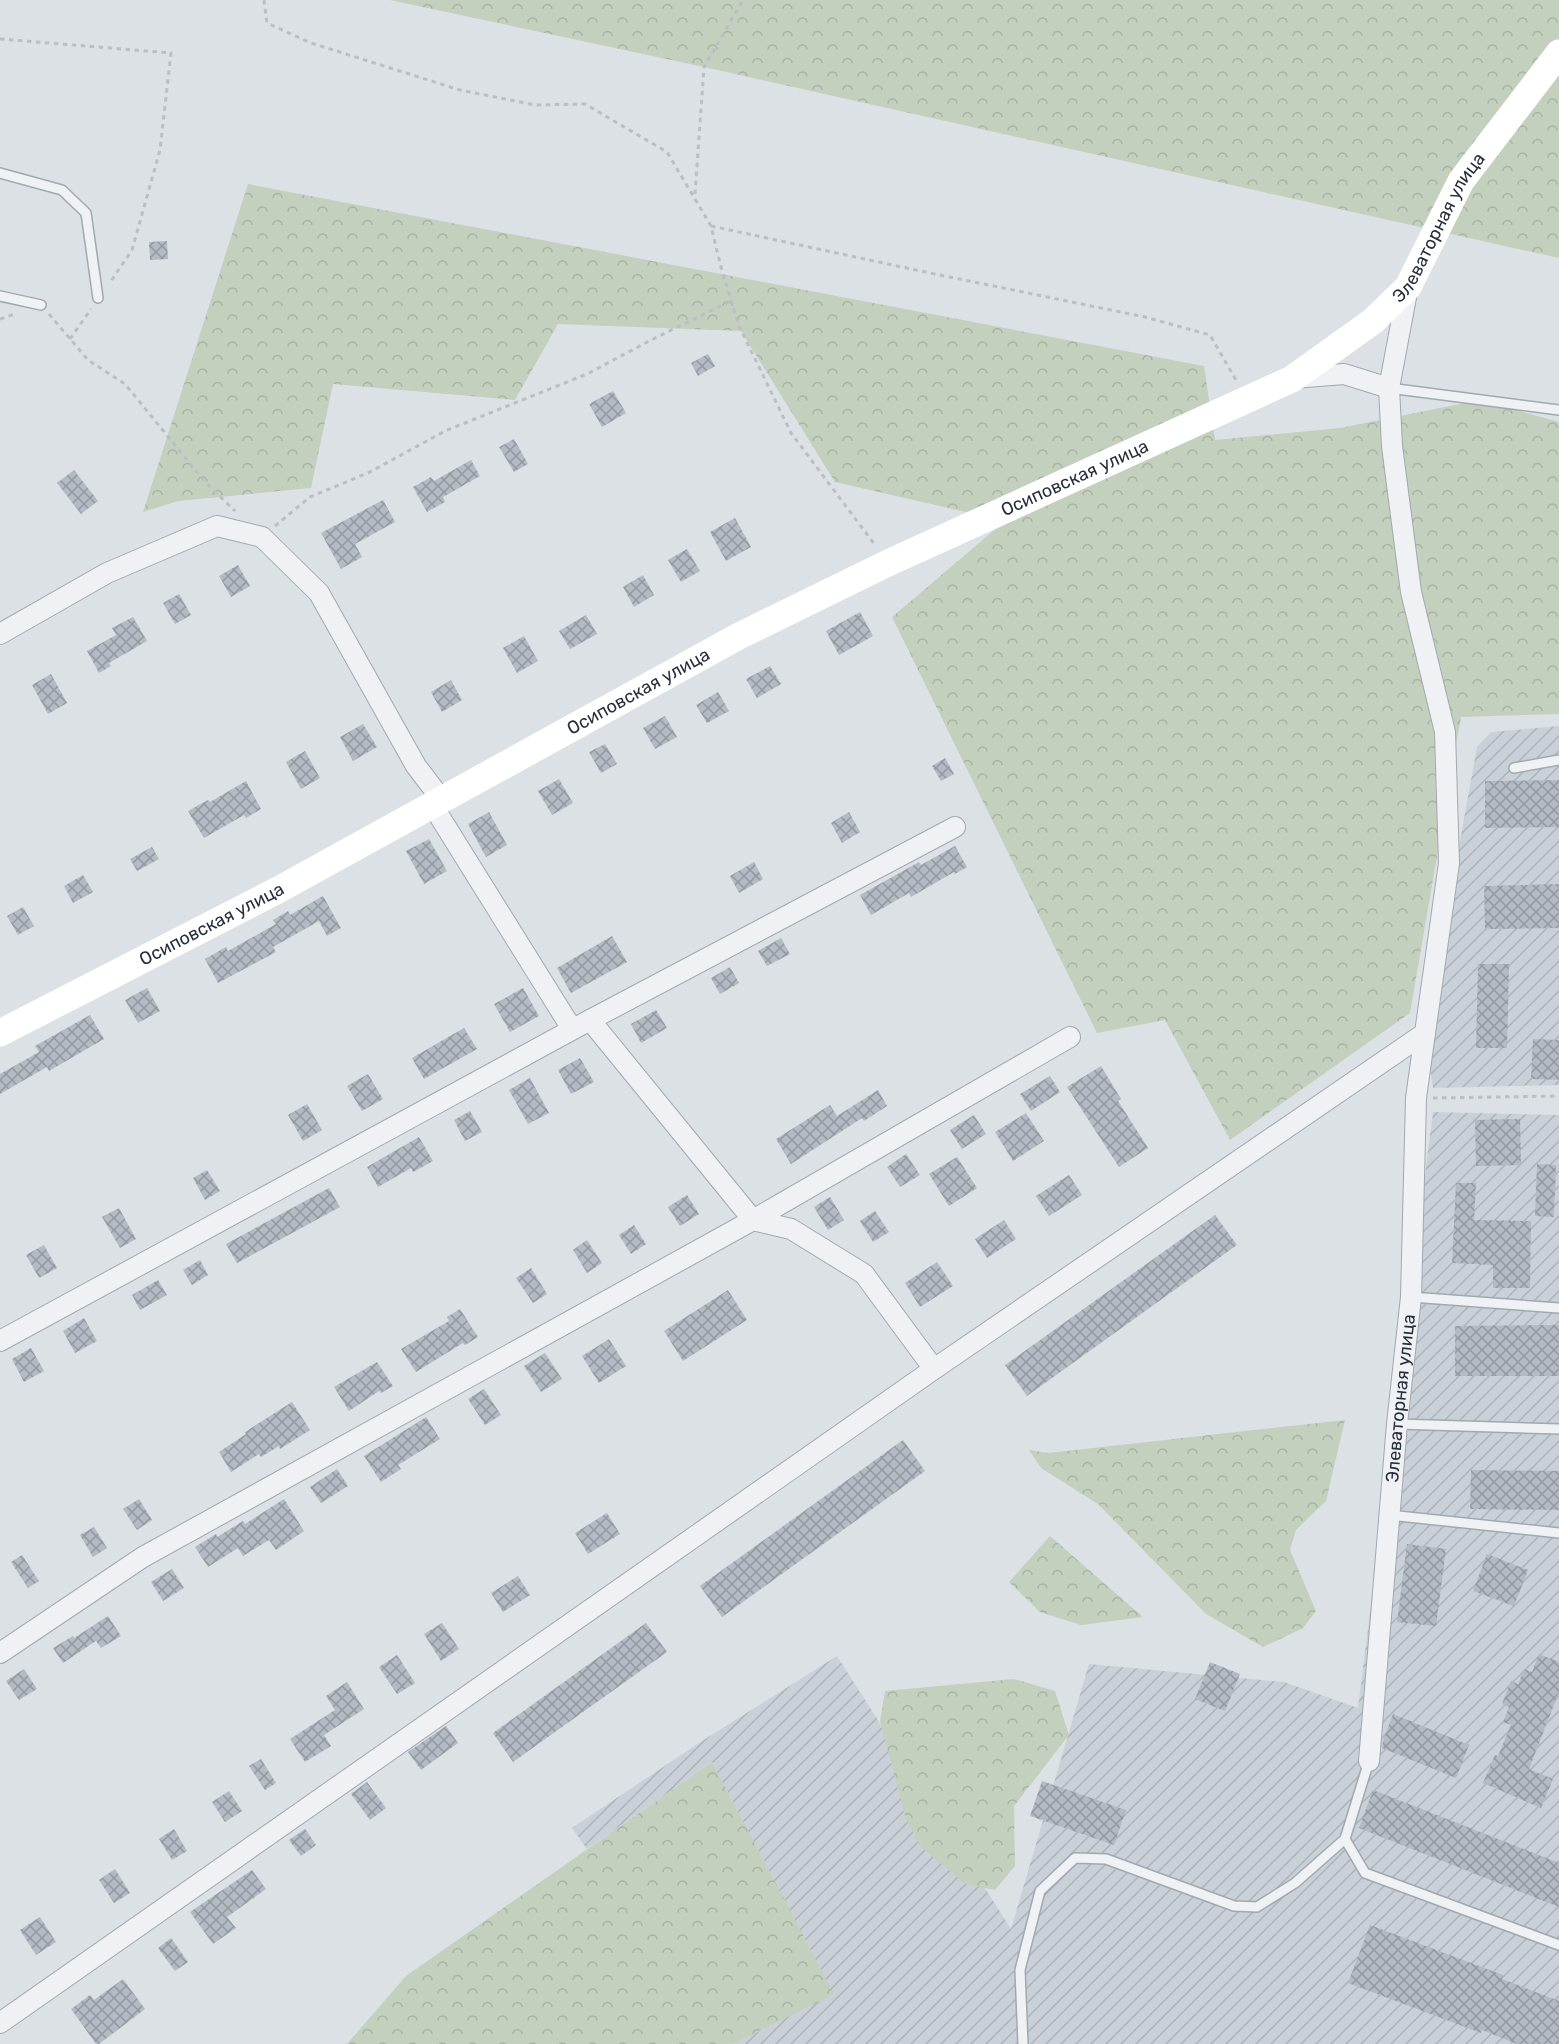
<svg xmlns="http://www.w3.org/2000/svg" width="1559" height="2044" viewBox="0 0 1559 2044" font-family="Rubik,sans-serif">
<style>
.industrial{fill:url(#industrial-furrows)}
.forest{fill:url(#forest-crowns)}
.building{fill:url(#building-cross-hatch)}
.lines{fill:none;stroke-linecap:round;stroke-linejoin:round}
.lane-casing{stroke:#a2a8b0;stroke-width:12}
.street-casing{stroke:#a2a8b0;stroke-width:22}
.path{stroke:#bbbfc5;stroke-width:3;stroke-dasharray:4.5 4.5;stroke-linecap:butt}
.lane{stroke:#eff1f5;stroke-width:9}
.street{stroke:#eff1f5;stroke-width:20}
.secondary{stroke:#fff;stroke-width:27}
.labels{text-anchor:middle;dominant-baseline:central;stroke-width:4.5;stroke-linejoin:round;paint-order:stroke}
.street-label{font-size:18px;fill:#262f3d;stroke:#ebeff4}
</style>
<defs>
<pattern id="industrial-furrows" width="10" height="10" patternUnits="userSpaceOnUse" patternTransform="scale(1.5)"><rect width="10" height="10" fill="#cad0d8"/><path d="M-1 1l2-2M0 10L10 0M9 11l2-2" fill="none" stroke="#adb3ba"/></pattern>
<pattern id="forest-crowns" width="20" height="18" patternUnits="userSpaceOnUse" patternTransform="scale(1.5)"><rect width="20" height="18" fill="#c3d0bd"/><path d="M2 6a3 3 0 1 1 6 0M12 15a3 3 0 1 1 6 0" fill="none" stroke="#a7b3a3"/></pattern>
<pattern id="building-cross-hatch" width="8" height="8" patternUnits="userSpaceOnUse" patternTransform="scale(1.5)"><rect width="8" height="8" fill="#b3bac3"/><path d="M0 0l8 8M0 8l8-8" fill="none" stroke="#9198a0"/></pattern>
</defs>
<rect width="100%" height="100%" fill="#dce1e6"/>
<g class="industrial">
<path d="M1559,726V1085L1433,1088L1425,1033L1477,747L1491,732Z"/>
<path d="M1433,1112L1559,1115V2044H733L833,1994L712,1762L587,1849L572,1828L702,1741L837,1656L1011,1929L1089,1664L1284,1682L1358,1708Z"/>
</g>
<g class="forest">
<path d="M390,0H1559V258L704,67Z"/>
<path d="M248,184L1204,366L1215,440L1340,428L1480,400L1559,422V714L1461,717L1410,1013L1230,1140L1165,1020L1097,1033L892,617L1005,521L835,482L741,331L558,324L515,400L333,384L311,488L178,501L143,512Z"/>
<path d="M1345,1420L1326,1501L1296,1530L1290,1550L1316,1611L1303,1628L1263,1647L1206,1614L1098,1504L1041,1468L1029,1450L1048,1453Z"/>
<path d="M1050,1536L1143,1617L1081,1625L1040,1612L1009,1582Z"/>
<path d="M1014,1679L1055,1691L1069,1735L1014,1806L1015,1866L995,1890L965,1884L920,1846L906,1819L880,1721L885,1691Z"/>
<path d="M712,1762L834,1994L733,2044H347L406,1976Z"/>
</g>
<g class="building">
<path d="M167,241L168,259L150,260L149,242Z"/>
<path d="M708,354L715,366L698,376L691,363Z"/>
<path d="M613,391L626,413L602,427L589,404Z"/>
<path d="M514,439L528,464L514,472L499,447Z"/>
<path d="M471,460L480,476L443,497L445,502L427,512L413,487L431,477L434,481Z"/>
<path d="M74,470L98,501L81,514L57,483Z"/>
<path d="M383,500L395,522L355,544L362,557L341,569L321,533Z"/>
<path d="M735,518L751,547L726,561L710,532Z"/>
<path d="M687,549L700,571L681,582L668,560Z"/>
<path d="M238,565L250,586L231,597L219,576Z"/>
<path d="M643,575L654,595L634,607L623,587Z"/>
<path d="M179,594L191,615L175,624L163,603Z"/>
<path d="M860,612L873,636L839,655L826,631Z"/>
<path d="M586,615L597,634L570,649L559,631Z"/>
<path d="M133,617L147,641L109,663L111,666L99,673L87,651L116,635L112,628Z"/>
<path d="M524,636L538,661L517,673L503,648Z"/>
<path d="M770,666L781,684L757,698L746,679Z"/>
<path d="M51,674L67,703L48,714L32,685Z"/>
<path d="M451,680L462,700L442,712L431,692Z"/>
<path d="M718,692L729,711L707,723L696,705Z"/>
<path d="M665,716L677,737L655,749L643,728Z"/>
<path d="M363,724L377,747L353,761L340,737Z"/>
<path d="M605,744L617,764L601,773L589,752Z"/>
<path d="M305,751L320,778L301,789L286,762Z"/>
<path d="M945,758L954,774L941,781L932,766Z"/>
<path d="M559,779L573,803L552,815L538,791Z"/>
<path d="M1559,780V827L1485,828V781Z"/>
<path d="M246,781L261,809L246,818L244,815L204,838L188,811L208,800L210,802Z"/>
<path d="M489,812L507,845L486,857L468,824Z"/>
<path d="M849,812L860,832L842,843L831,823Z"/>
<path d="M429,839L447,871L424,884L406,851Z"/>
<path d="M955,846L967,867L955,874L954,872L911,897L909,893L871,915L860,895L919,862L921,865Z"/>
<path d="M152,847L159,859L137,871L130,859Z"/>
<path d="M754,862L763,879L739,893L730,876Z"/>
<path d="M83,875L93,892L73,903L64,886Z"/>
<path d="M1559,884V928L1485,929L1484,886Z"/>
<path d="M323,896L341,928L327,936L319,921L273,947L276,952L218,983L205,959L226,947L228,951L276,924L273,920L288,911L290,915Z"/>
<path d="M23,907L34,926L18,935L7,916Z"/>
<path d="M612,936L627,962L571,993L557,968Z"/>
<path d="M781,938L790,954L767,966L758,951Z"/>
<path d="M1478,964H1509L1507,1048H1476Z"/>
<path d="M730,967L739,983L720,994L711,978Z"/>
<path d="M147,988L160,1011L138,1023L125,1000Z"/>
<path d="M523,988L539,1016L510,1032L494,1004Z"/>
<path d="M656,1010L667,1028L641,1043L631,1024Z"/>
<path d="M90,1015L104,1039L49,1071L47,1067L0,1094V1074L39,1052L35,1046Z"/>
<path d="M464,1028L477,1049L424,1079L412,1058Z"/>
<path d="M1533,1039L1559,1040V1080L1531,1079Z"/>
<path d="M580,1058L594,1082L571,1094L558,1070Z"/>
<path d="M1101,1066L1121,1099L1118,1101L1148,1148L1119,1167L1067,1087Z"/>
<path d="M368,1074L383,1099L362,1111L347,1086Z"/>
<path d="M1050,1076L1060,1092L1031,1111L1020,1094Z"/>
<path d="M530,1078L549,1113L528,1124L509,1090Z"/>
<path d="M878,1090L887,1106L864,1121L862,1118L791,1164L776,1139L830,1105L837,1116Z"/>
<path d="M307,1104L322,1130L303,1141L288,1115Z"/>
<path d="M470,1111L482,1132L465,1141L454,1120Z"/>
<path d="M1026,1113L1044,1141L1013,1161L995,1132Z"/>
<path d="M974,1115L986,1134L962,1149L950,1130Z"/>
<path d="M1520,1119L1521,1165L1476,1166L1475,1120Z"/>
<path d="M419,1137L433,1161L413,1172L411,1168L378,1187L367,1167Z"/>
<path d="M906,1154L920,1175L900,1187L887,1167Z"/>
<path d="M957,1157L977,1188L949,1206L929,1174Z"/>
<path d="M1537,1164L1556,1165L1554,1217L1535,1216Z"/>
<path d="M207,1170L220,1191L205,1200L193,1178Z"/>
<path d="M1069,1175L1082,1195L1049,1216L1036,1196Z"/>
<path d="M1456,1183H1476L1474,1220L1531,1221L1530,1288H1493V1265L1452,1263Z"/>
<path d="M329,1188L340,1207L237,1263L226,1244Z"/>
<path d="M687,1195L699,1214L680,1226L668,1207Z"/>
<path d="M830,1197L844,1220L828,1230L814,1207Z"/>
<path d="M119,1208L136,1239L120,1248L102,1217Z"/>
<path d="M875,1211L889,1232L873,1242L860,1221Z"/>
<path d="M1215,1215L1237,1245L1027,1396L1005,1365Z"/>
<path d="M1004,1220L1016,1239L987,1258L975,1239Z"/>
<path d="M634,1225L646,1244L631,1254L619,1235Z"/>
<path d="M587,1240L602,1263L587,1273L573,1250Z"/>
<path d="M44,1245L57,1268L39,1278L26,1255Z"/>
<path d="M200,1260L208,1275L192,1285L183,1270Z"/>
<path d="M937,1262L953,1286L920,1307L905,1283Z"/>
<path d="M531,1268L547,1294L533,1303L516,1278Z"/>
<path d="M158,1280L167,1295L140,1310L132,1295Z"/>
<path d="M728,1290L747,1320L683,1361L664,1331Z"/>
<path d="M460,1309L478,1337L465,1345L463,1343L416,1372L401,1349L449,1321L447,1317Z"/>
<path d="M84,1318L97,1341L75,1353L63,1331Z"/>
<path d="M1559,1325V1376H1455V1326Z"/>
<path d="M609,1339L626,1366L599,1383L582,1356Z"/>
<path d="M31,1348L44,1371L24,1382L12,1359Z"/>
<path d="M545,1353L562,1379L541,1392L524,1366Z"/>
<path d="M377,1362L393,1386L381,1393L379,1391L349,1411L334,1387Z"/>
<path d="M484,1389L501,1415L485,1425L468,1399Z"/>
<path d="M292,1402L310,1430L280,1449L279,1446L261,1457L259,1454L231,1472L219,1452L246,1434L245,1432Z"/>
<path d="M426,1417L440,1439L398,1465L401,1469L381,1482L364,1456Z"/>
<path d="M903,1440L925,1471L722,1617L700,1586Z"/>
<path d="M337,1469L348,1486L321,1503L310,1487Z"/>
<path d="M1471,1470L1559,1471V1510L1470,1509Z"/>
<path d="M139,1499L152,1520L137,1530L123,1509Z"/>
<path d="M284,1499L304,1531L276,1550L269,1540L243,1556L238,1548L208,1567L195,1547L216,1534L217,1537L243,1521L245,1524Z"/>
<path d="M607,1513L620,1534L588,1554L575,1533Z"/>
<path d="M94,1527L107,1548L93,1557L80,1535Z"/>
<path d="M1407,1544L1446,1549L1436,1626L1397,1622Z"/>
<path d="M1487,1554L1528,1570L1514,1606L1473,1591Z"/>
<path d="M22,1555L39,1581L28,1588L11,1562Z"/>
<path d="M172,1569L184,1588L163,1601L151,1582Z"/>
<path d="M518,1576L530,1595L503,1612L491,1593Z"/>
<path d="M108,1616L121,1636L101,1648L96,1641L63,1663L53,1648L73,1636L74,1638Z"/>
<path d="M442,1623L459,1649L441,1661L424,1634Z"/>
<path d="M646,1623L667,1652L513,1762L493,1733Z"/>
<path d="M1539,1654L1559,1662V1692L1529,1769L1553,1779L1541,1808L1483,1783L1495,1755L1498,1756L1511,1725L1503,1722L1509,1707L1502,1704L1511,1681L1518,1684L1524,1669L1532,1672Z"/>
<path d="M397,1655L415,1683L397,1694L379,1667Z"/>
<path d="M1210,1662L1240,1674L1225,1711L1195,1699Z"/>
<path d="M24,1669L37,1689L19,1700L6,1681Z"/>
<path d="M347,1682L364,1709L324,1735L331,1746L305,1762L290,1739L335,1710L326,1696Z"/>
<path d="M1393,1714L1469,1745L1456,1778L1382,1748L1383,1741Z"/>
<path d="M446,1726L458,1743L421,1770L408,1752Z"/>
<path d="M261,1759L276,1783L265,1790L249,1766Z"/>
<path d="M1042,1781L1126,1810L1114,1845L1030,1816Z"/>
<path d="M367,1782L386,1808L370,1820L351,1794Z"/>
<path d="M1373,1790L1559,1863V1907L1359,1828Z"/>
<path d="M229,1791L242,1811L225,1822L212,1802Z"/>
<path d="M174,1829L187,1851L172,1860L159,1839Z"/>
<path d="M305,1829L316,1845L301,1856L289,1840Z"/>
<path d="M115,1869L130,1893L114,1903L99,1880Z"/>
<path d="M252,1870L266,1889L227,1917L236,1928L213,1944L190,1912Z"/>
<path d="M40,1917L56,1942L36,1955L20,1930Z"/>
<path d="M1370,1925L1503,1975L1502,1979L1559,2001V2044H1517L1482,2030L1481,2033L1348,1983Z"/>
<path d="M171,1938L188,1962L175,1971L158,1948Z"/>
<path d="M123,1979L145,2009L99,2044H96L71,2009L90,1995L94,2000Z"/>
</g>
<g class="lines">
<defs>
<g id="lane">
<path d="M0,173L62,190L86,213L98,298"/>
<path d="M0,296L41,305"/>
<path d="M1389,388L1559,410"/>
<path d="M1514,768L1559,760"/>
<path d="M1411,1297L1559,1308"/>
<path d="M1397,1424L1559,1429"/>
<path d="M1389,1515L1559,1533"/>
<path d="M1345,1839L1365,1873L1559,1945"/>
<path d="M1023,2044L1020,1970L1040,1891L1075,1858L1106,1859L1234,1906L1257,1907L1295,1883L1345,1839L1369,1761"/>
</g>
<g id="street">
<path d="M1294,378L1344,374L1389,388"/>
<path d="M0,634L107,573L217,526L262,537L319,593L416,766L442,800"/>
<path d="M433,806L572,1029"/>
<path d="M590,1020L753,1220L791,1229L864,1274L934,1369"/>
<path d="M0,1341L590,1020L955,827"/>
<path d="M0,1653L143,1557L753,1220L1070,1037"/>
<path id="s1" d="M1369,1761L1397,1424L1411,1297L1416,1098L1425,1033"/>
<path d="M0,2023L934,1369L1425,1033L1449,863L1445,732L1411,592L1392,446L1389,388L1408,287"/>
</g>
</defs>
<use href="#lane" class="lane-casing"/>
<use href="#street" class="street-casing"/>
<g class="path">
<path d="M264,0L267,23L311,43L460,90L535,105L585,104L667,152L711,226L721,267L739,326L791,433L875,545"/>
<path d="M0,39L171,53L160,150L132,250L109,284"/>
<path d="M695,194L704,67L743,0"/>
<path d="M711,226L930,273L1145,317L1210,335L1236,380"/>
<path d="M49,314L88,360L125,384L206,483L235,511"/>
<path d="M0,319L15,314"/>
<path d="M70,339L91,309"/>
<path d="M275,526L310,497L370,472L445,431L587,374L653,339L731,301"/>
<path d="M1433,1098L1559,1096"/>
</g>
<use href="#lane" class="lane"/>
<use href="#street" class="street"/>
<path class="secondary" id="s2" d="M0,1033L278,890L739,636L888,563L1292,379L1373,321L1408,287L1461,181L1559,53"/>
</g>
<g class="labels">
<g class="street-label">
<text stroke="none"><textPath href="#s2" startOffset="1664">Элеваторная улица</textPath></text>
<text stroke="none"><textPath href="#s2" startOffset="1210">Осиповская улица</textPath></text>
<text stroke="none"><textPath href="#s2" startOffset="724">Осиповская улица</textPath></text>
<text stroke="none"><textPath href="#s2" startOffset="238">Осиповская улица</textPath></text>
<text stroke="none"><textPath href="#s1" startOffset="364">Элеваторная улица</textPath></text>
</g>
</g>
</svg>
